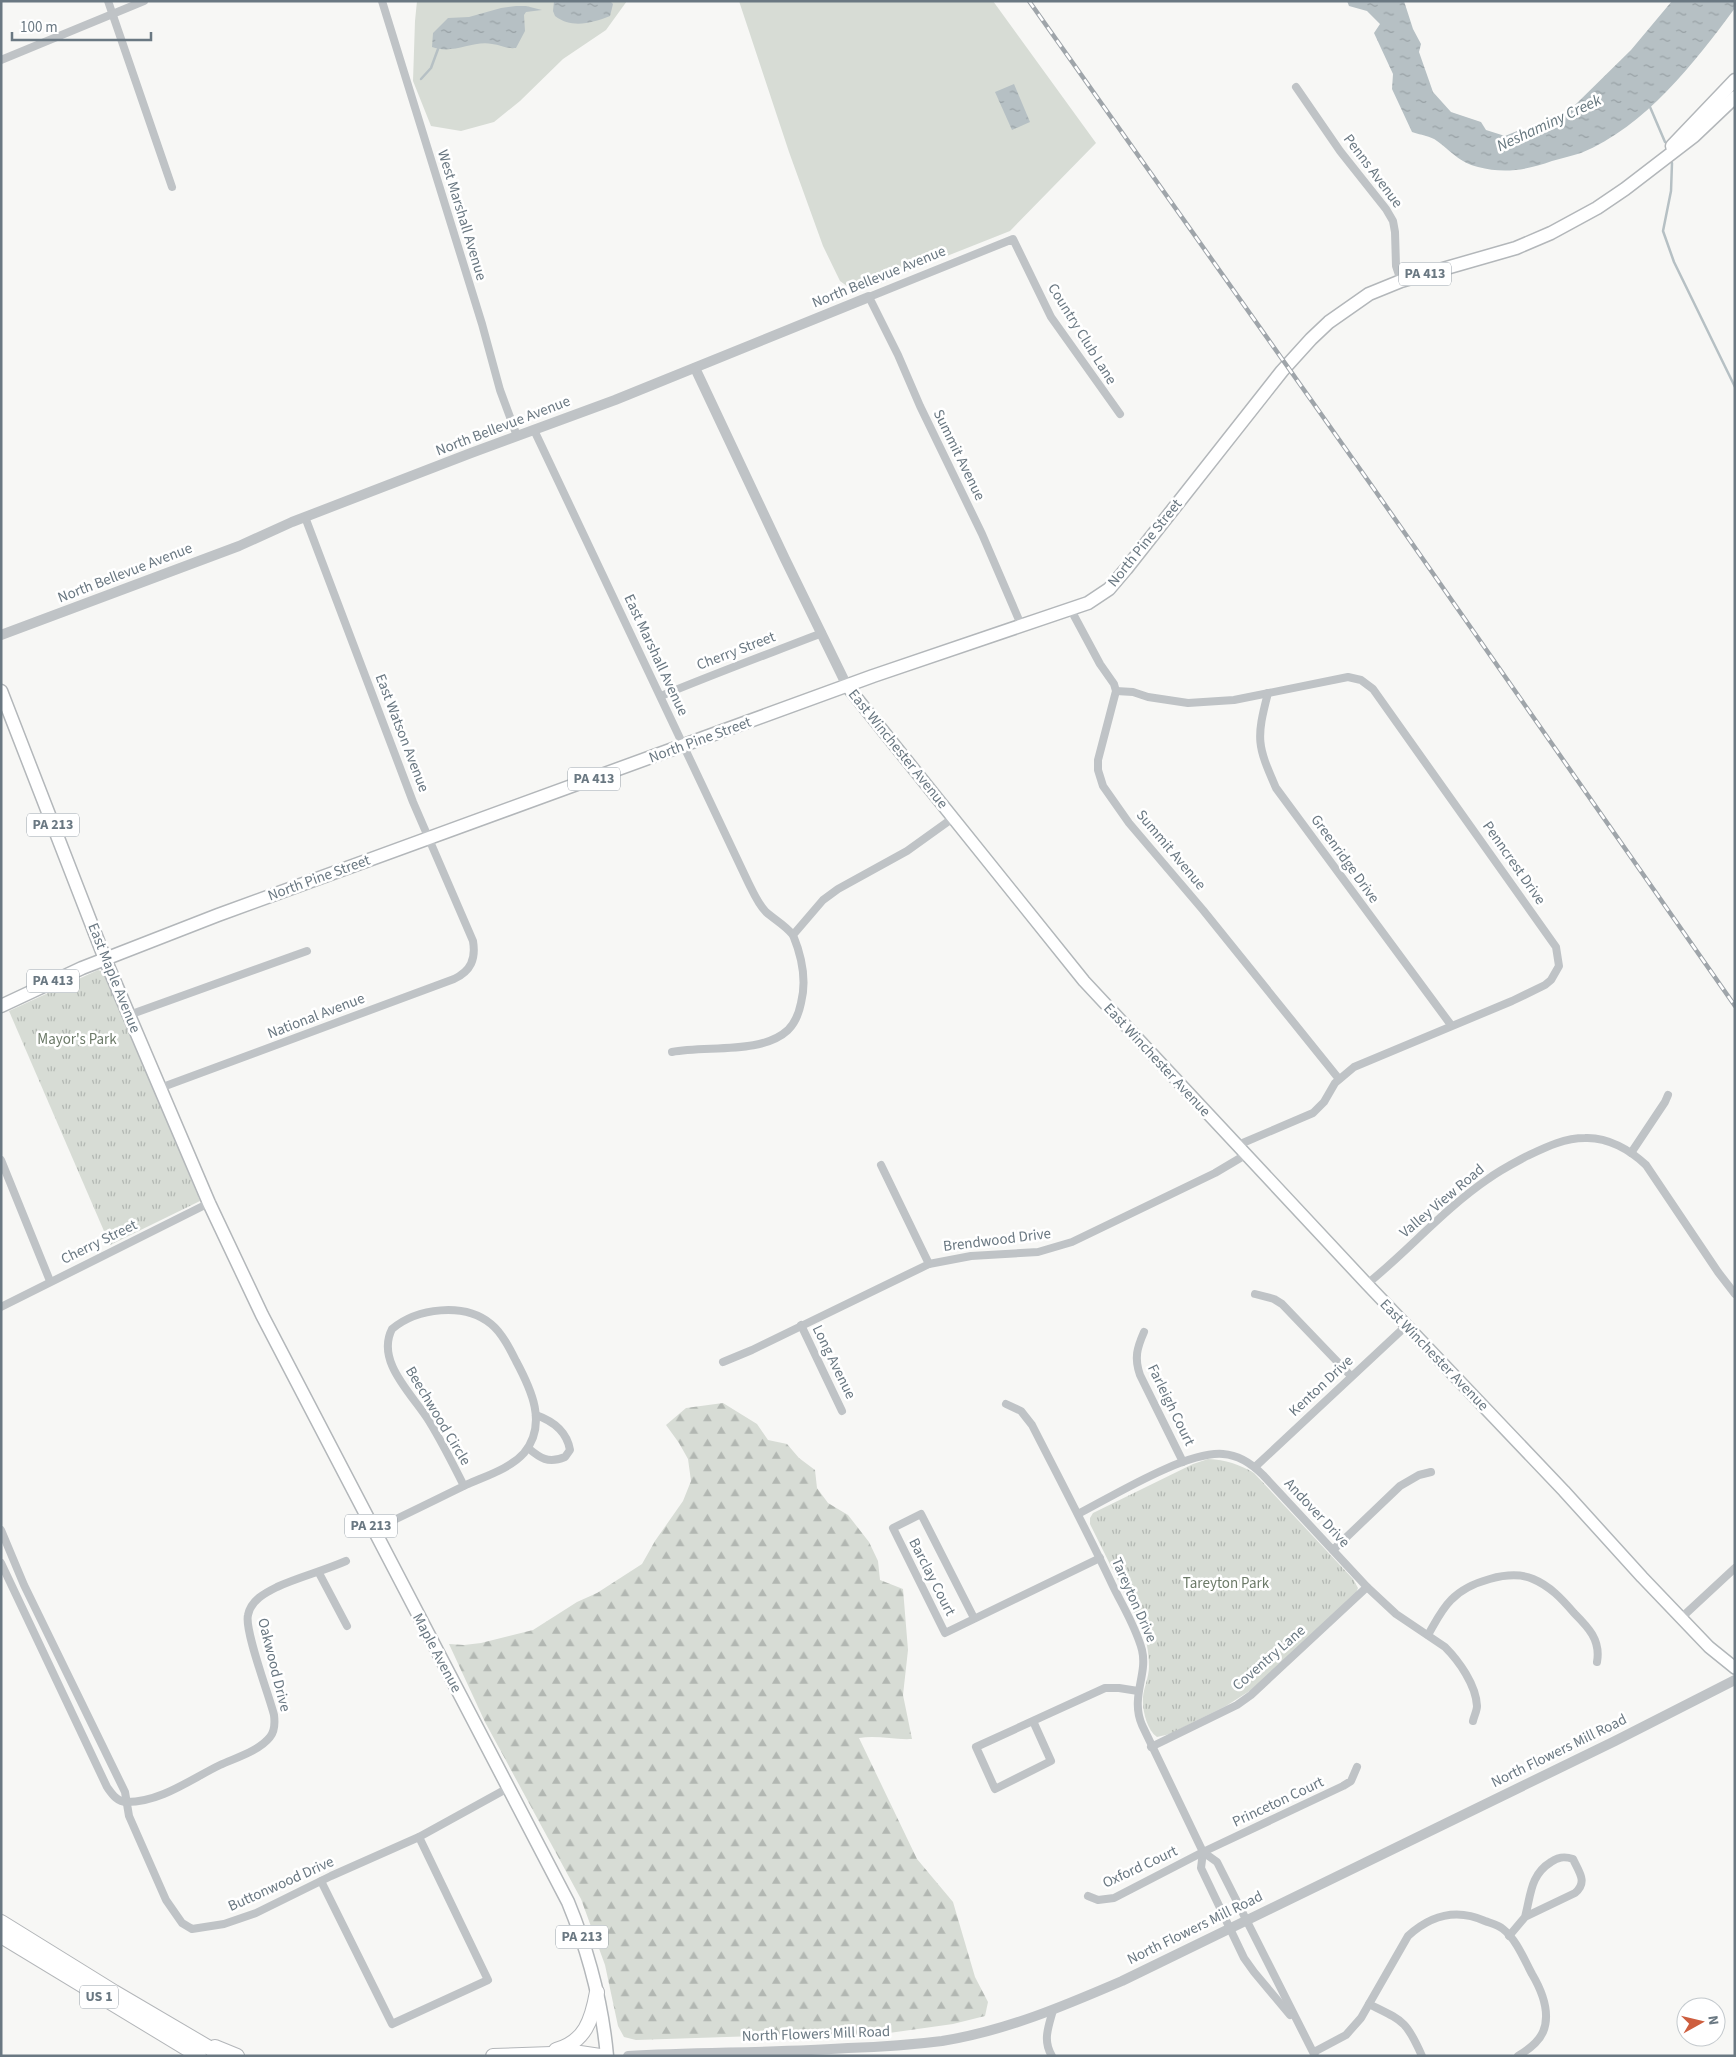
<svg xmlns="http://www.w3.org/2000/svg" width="1736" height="2057" viewBox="0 0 1736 2057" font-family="'Source Sans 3',sans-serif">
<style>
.grass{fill:#d7dcd5}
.forest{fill:url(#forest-firs)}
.park{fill:url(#park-tufts)}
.water{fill:url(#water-ripples)}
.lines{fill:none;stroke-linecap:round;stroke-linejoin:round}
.stream{stroke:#b6c0c4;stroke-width:2.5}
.secondary-casing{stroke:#b2b7ba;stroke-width:14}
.primary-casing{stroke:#b3b7ba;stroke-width:15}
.motorway-casing{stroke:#b3b6b9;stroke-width:16}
.minor{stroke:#bfc3c6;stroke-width:8}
.tertiary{stroke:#bfc3c6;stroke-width:10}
.secondary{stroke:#fff;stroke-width:11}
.primary{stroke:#fff;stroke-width:12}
.motorway{stroke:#fff;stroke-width:14}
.rail-casing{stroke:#9fa5aa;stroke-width:4.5}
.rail{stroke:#fff;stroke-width:2.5;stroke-dasharray:8;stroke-linecap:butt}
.labels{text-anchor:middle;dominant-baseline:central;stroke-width:5;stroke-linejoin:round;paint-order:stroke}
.shield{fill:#fff;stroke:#97a0a8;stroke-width:1}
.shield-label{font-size:14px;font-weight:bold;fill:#6a7882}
.street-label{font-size:15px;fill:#6a7882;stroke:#fff}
.park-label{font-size:15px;fill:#6c7a68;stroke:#fff}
.water-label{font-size:16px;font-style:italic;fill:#66777e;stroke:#fff}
</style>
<defs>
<pattern id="forest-firs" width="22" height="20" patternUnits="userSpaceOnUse" patternTransform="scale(1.25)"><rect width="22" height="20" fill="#d7dcd5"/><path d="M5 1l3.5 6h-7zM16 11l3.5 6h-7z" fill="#b2b7b2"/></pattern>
<pattern id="park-tufts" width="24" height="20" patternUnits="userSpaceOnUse" patternTransform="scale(1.25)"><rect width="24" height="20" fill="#d7dcd5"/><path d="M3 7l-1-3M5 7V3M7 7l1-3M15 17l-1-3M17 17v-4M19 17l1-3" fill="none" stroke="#b2b7b2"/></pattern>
<pattern id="water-ripples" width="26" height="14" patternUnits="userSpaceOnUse" patternTransform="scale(1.25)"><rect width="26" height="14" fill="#b6c0c4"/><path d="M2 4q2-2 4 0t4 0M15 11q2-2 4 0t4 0" fill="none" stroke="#98a1a5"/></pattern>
</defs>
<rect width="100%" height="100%" fill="#f7f7f5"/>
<g class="grass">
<path d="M417,1H627L606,30L563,59L520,101L494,122L461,131L431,126L413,81L415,21Z"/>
<path d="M739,1H993L1096,143L1010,231L904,273L862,291L851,289L840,281L823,246L789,152Z"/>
</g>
<path class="forest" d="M723,1403L757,1424L768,1440L787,1444L799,1458L815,1470L817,1488L828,1503L848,1515L869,1542L878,1561L880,1580L903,1589L908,1650L903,1695L912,1739C894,1740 877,1735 859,1738L917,1859L953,1902L975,1977L988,2002L985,2016L953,2024L889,2033L838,2036L791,2035L636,2040L624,2037L618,2026L605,1965L581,1899L485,1722L449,1644L464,1645L481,1643L533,1630L577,1602L597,1593L642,1564L655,1541L683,1501L691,1481L688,1459L679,1443L666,1425L686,1408Z"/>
<g class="park">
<path d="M98,970L106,973L200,1201L110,1245L9,1011Z"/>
<path d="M1208,1459C1226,1460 1239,1464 1254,1473L1353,1579L1358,1588L1356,1593L1273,1671L1251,1690L1226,1706L1170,1734L1157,1737C1147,1730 1142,1710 1143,1697C1144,1687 1149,1677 1149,1666C1149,1655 1147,1645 1145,1635L1090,1524V1518L1093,1513L1193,1464Z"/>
</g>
<g class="water">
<path d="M554,1H610L613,4L610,16C592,23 572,29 555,16L553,11Z"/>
<path d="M1347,1H1404L1413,29L1421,44L1419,52L1433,92L1451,112L1481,122L1486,130L1505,136L1517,131L1540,127L1574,106L1631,50L1672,1H1735V8C1695,62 1645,127 1581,153C1572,156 1562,158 1552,161C1527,170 1504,174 1478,167C1459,162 1452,152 1437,141C1431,136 1420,135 1412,132L1392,89L1393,74L1374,33L1380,24L1367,11L1349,6Z"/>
<path d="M516,6H526L542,10L526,12L524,15L525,31L516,48C506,49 501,45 492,44C473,40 453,55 432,47L433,33L448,18L469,17L501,8Z"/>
<path d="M1014,84L1030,122L1012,130L995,92Z"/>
</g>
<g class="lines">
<g class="stream">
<path d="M421,79L431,68L438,49"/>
<path d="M1650,107L1665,142"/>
<path d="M1672,163L1671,191L1663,231L1674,262L1735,387"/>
</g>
<defs>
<path id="secondary" d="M847,686L1084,981L1367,1284L1564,1491L1642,1577L1709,1647L1735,1668"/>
<g id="primary">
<path d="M1672,146L1735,80"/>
<path d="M1,691L105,959L209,1203L262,1315L568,1902C589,1953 602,2001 607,2056"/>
<path d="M1,1006L82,968L218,915L873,676L1088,603L1109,589L1126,569L1282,371L1311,339L1329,322L1369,294L1401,281L1516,248L1551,233L1597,208L1625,189L1694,136L1735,97"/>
</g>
<g id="motorway">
<path d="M1,1922L114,1992L223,2056"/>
<path d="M1,1936L199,2056"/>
<path d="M215,2047L237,2056"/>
<path d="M556,2050C585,2042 592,2020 597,1992"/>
<path d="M493,2056L580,2053L600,2056"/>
</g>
</defs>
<use href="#secondary" class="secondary-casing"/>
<use href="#primary" class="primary-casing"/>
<use href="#motorway" class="motorway-casing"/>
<g class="minor">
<path d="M108,1L172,187"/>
<path d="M382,1L482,324L500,390L517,436"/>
<path d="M1,60L144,1"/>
<path d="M1296,87L1340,151L1386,209L1393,221L1395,232L1396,266L1401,281"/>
<path d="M534,430L748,882C753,892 758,904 766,912C775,920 785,925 793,935"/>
<path d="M1071,610L1100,664L1114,684L1116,691L1098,760V770L1103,786L1129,823L1203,910L1339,1079"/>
<path d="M1022,627L982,534L920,406L898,355L869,297L1013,239L1051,317L1120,414"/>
<path d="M1116,691L1133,692L1148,697L1188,703L1234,700L1348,677L1361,680L1373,689L1556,947L1559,966L1551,980L1545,985L1512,1001L1354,1067L1335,1083L1324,1102L1313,1113L1238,1145"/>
<path d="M1268,693C1256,739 1257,745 1276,788L1451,1025"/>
<path d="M661,696C714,674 768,654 822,633"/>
<path d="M129,1015L307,951"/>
<path d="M672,1052C706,1045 761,1055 788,1030C795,1023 799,1013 801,1003C807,980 802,957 793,935L823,900L838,889L907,851L953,818"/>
<path d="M160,1088L454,979C471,971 476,959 473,941L413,802L305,517"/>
<path d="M1631,1153L1665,1102L1668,1095"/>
<path d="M1,1160L50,1281"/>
<path d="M881,1165L929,1264"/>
<path d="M1367,1284C1408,1251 1444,1209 1488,1179C1500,1170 1514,1163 1527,1156C1546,1147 1564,1138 1585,1138C1608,1137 1630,1150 1646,1165L1718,1272L1735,1294"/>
<path d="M1255,1294L1274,1299L1282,1304L1351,1376"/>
<path d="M1,1307L209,1203"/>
<path d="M801,1325L842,1411"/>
<path d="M1144,1332C1137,1348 1134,1358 1140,1375L1183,1462"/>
<path d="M723,1362L752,1350L929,1264L971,1256L1038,1252L1072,1242L1215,1173L1247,1154"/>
<path d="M1006,1404L1021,1411L1032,1425C1059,1478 1087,1531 1112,1584C1122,1605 1136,1627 1142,1650C1148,1675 1130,1697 1142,1725L1203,1852L1217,1862L1315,2056"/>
<path d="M528,1448C540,1458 548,1464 565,1457L570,1450C567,1432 553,1421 536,1415"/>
<path d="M1255,1467L1406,1326"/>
<path d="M1078,1514C1113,1496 1186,1451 1223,1454C1239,1455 1253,1465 1263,1475L1367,1587L1396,1614L1445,1647C1459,1661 1476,1685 1477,1706C1477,1711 1474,1716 1473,1721"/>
<path d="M1,1530L24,1585L125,1792L129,1816L166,1900L182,1923L192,1929L224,1924L256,1913L331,1876L419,1837L508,1788"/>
<path d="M373,1530C405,1515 437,1499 468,1484C486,1476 511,1468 524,1453C548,1424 531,1389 516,1361C510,1349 502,1333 491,1324C464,1302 417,1308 392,1329C375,1362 414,1396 429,1421C442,1442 453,1464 464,1486"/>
<path d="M1333,1550L1400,1486L1419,1475L1431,1472"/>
<path d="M1,1563L107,1787C112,1794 117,1802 127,1802C161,1802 191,1779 220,1765C235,1758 259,1751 270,1737C275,1731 275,1723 274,1715C269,1695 244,1630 248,1615C251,1600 265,1593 277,1587C299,1577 323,1571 346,1561"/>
<path d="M319,1573L347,1626"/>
<path d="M974,1618L921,1514L893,1528L945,1633L1100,1558"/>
<path d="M1681,1618L1735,1568"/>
<path d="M1428,1635C1435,1623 1441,1610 1451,1600C1468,1582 1510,1569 1533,1579C1550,1586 1562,1599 1574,1613C1588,1627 1601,1640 1597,1662"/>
<path d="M1033,1721L1051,1761L995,1789L976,1747L1105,1688H1119L1138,1691"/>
<path d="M1151,1747L1237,1705L1251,1695L1367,1587"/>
<path d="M1203,1852L1201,1868L1244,1958L1254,1972L1290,2015"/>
<path d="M321,1881L392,2024L488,1980L419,1837"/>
<path d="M1088,1896L1098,1900L1114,1898L1203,1852L1343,1786L1351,1781L1357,1767"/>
<path d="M1509,1936L1525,1917L1575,1893C1588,1882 1579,1872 1573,1859C1564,1856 1558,1857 1551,1862C1530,1875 1531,1895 1525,1917"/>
<path d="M1369,2004C1403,2021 1406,2020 1422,2056"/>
<path d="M1314,2052L1346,2035L1361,2018L1408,1936C1431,1915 1456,1908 1485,1921C1490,1923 1498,1925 1503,1929C1516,1939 1524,1959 1532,1974C1542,1991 1551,2013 1543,2032C1538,2043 1528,2050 1518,2056"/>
<path d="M1052,2056C1042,2040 1049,2026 1053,2010"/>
</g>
<g class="tertiary">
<path d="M695,368L785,559L847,686"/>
<path d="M1,635L239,546L292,522L471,453L615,400L869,297"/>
<path d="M628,2056C701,2052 775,2053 848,2048C879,2047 911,2045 942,2041C1005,2031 1064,2006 1122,1981L1615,1741L1735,1680"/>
</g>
<use href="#secondary" class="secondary"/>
<use href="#primary" class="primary"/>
<use href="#motorway" class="motorway"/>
<defs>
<path id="rail" d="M1029,1L1374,489L1735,1006"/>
</defs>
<use href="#rail" class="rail-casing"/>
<use href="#rail" class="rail"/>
</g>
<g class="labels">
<g class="shield">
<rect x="1399" y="262.5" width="52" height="23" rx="4"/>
<rect x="568" y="767.5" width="52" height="23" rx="4"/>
<rect x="27" y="813.5" width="52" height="23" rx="4"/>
<rect x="27" y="969.5" width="52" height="23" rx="4"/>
<rect x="345" y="1514.5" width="52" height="23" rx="4"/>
<rect x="556" y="1925.5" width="52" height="23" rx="4"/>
<rect x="80" y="1985.5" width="38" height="23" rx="4"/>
</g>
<g class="shield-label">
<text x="1425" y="274">PA 413</text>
<text x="594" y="779">PA 413</text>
<text x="53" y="825">PA 213</text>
<text x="53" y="981">PA 413</text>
<text x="371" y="1526">PA 213</text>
<text x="582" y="1937">PA 213</text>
<text x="99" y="1997">US 1</text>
</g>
<g class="street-label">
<text transform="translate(1373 171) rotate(53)">Penns Avenue</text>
<text transform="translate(462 215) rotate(73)">West Marshall Avenue</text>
<text transform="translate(879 277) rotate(-22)">North Bellevue Avenue</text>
<text transform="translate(1082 334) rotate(58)">Country Club Lane</text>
<text transform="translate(503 426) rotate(-21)">North Bellevue Avenue</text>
<text transform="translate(959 455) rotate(64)">Summit Avenue</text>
<text transform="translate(1145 543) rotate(-51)">North Pine Street</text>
<text transform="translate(125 573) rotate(-21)">North Bellevue Avenue</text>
<text transform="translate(736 651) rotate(-21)">Cherry Street</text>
<text transform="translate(656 655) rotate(65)">East Marshall Avenue</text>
<text transform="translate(402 733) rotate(69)">East Watson Avenue</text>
<text transform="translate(700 740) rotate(-20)">North Pine Street</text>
<text transform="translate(898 749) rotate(51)">East Winchester Avenue</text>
<text transform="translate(1171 850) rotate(50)">Summit Avenue</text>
<text transform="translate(1345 859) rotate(54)">Greenridge Drive</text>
<text transform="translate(1514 863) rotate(55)">Penncrest Drive</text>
<text transform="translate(319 878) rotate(-20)">North Pine Street</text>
<text transform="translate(114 978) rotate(68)">East Maple Avenue</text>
<text transform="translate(316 1016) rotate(-21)">National Avenue</text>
<text transform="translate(1157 1060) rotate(47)">East Winchester Avenue</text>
<text transform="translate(1442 1201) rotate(-40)">Valley View Road</text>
<text transform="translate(997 1240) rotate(-7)">Brendwood Drive</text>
<text transform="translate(99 1242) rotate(-26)">Cherry Street</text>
<text transform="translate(1434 1355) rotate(46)">East Winchester Avenue</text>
<text transform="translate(834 1362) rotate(64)">Long Avenue</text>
<text transform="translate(1321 1386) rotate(-43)">Kenton Drive</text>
<text transform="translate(1171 1405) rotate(64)">Farleigh Court</text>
<text transform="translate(438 1416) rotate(59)">Beechwood Circle</text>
<text transform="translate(1317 1513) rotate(47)">Andover Drive</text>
<text transform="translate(932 1577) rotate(63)">Barclay Court</text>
<text transform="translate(1134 1600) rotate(66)">Tareyton Drive</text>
<text transform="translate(437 1653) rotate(62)">Maple Avenue</text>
<text transform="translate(1269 1658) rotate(-41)">Coventry Lane</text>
<text transform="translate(274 1665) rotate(76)">Oakwood Drive</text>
<text transform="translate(1559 1751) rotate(-26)">North Flowers Mill Road</text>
<text transform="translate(1278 1802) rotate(-25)">Princeton Court</text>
<text transform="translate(1140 1867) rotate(-25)">Oxford Court</text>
<text transform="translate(281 1884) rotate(-24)">Buttonwood Drive</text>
<text transform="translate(1195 1928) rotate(-26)">North Flowers Mill Road</text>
<text transform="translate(816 2034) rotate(-2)">North Flowers Mill Road</text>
</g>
<g class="park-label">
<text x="77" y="1039">Mayor's Park</text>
<text x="1226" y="1583">Tareyton Park</text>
</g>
<g class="water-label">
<text transform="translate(1549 123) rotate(-25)">Neshaminy Creek</text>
</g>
</g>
<rect width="1736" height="2057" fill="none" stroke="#6a7882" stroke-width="5"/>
<g transform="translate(1701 2022) rotate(82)"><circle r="24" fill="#ffffff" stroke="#c3c9cd"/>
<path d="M0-4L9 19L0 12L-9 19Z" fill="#cd5e3f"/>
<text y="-8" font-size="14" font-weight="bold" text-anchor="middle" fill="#6a7882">N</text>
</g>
<path d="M12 32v8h139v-8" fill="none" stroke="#6a7882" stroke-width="2.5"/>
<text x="20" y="32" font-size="15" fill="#6a7882" stroke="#ffffff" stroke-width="4" paint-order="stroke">100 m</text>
</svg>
